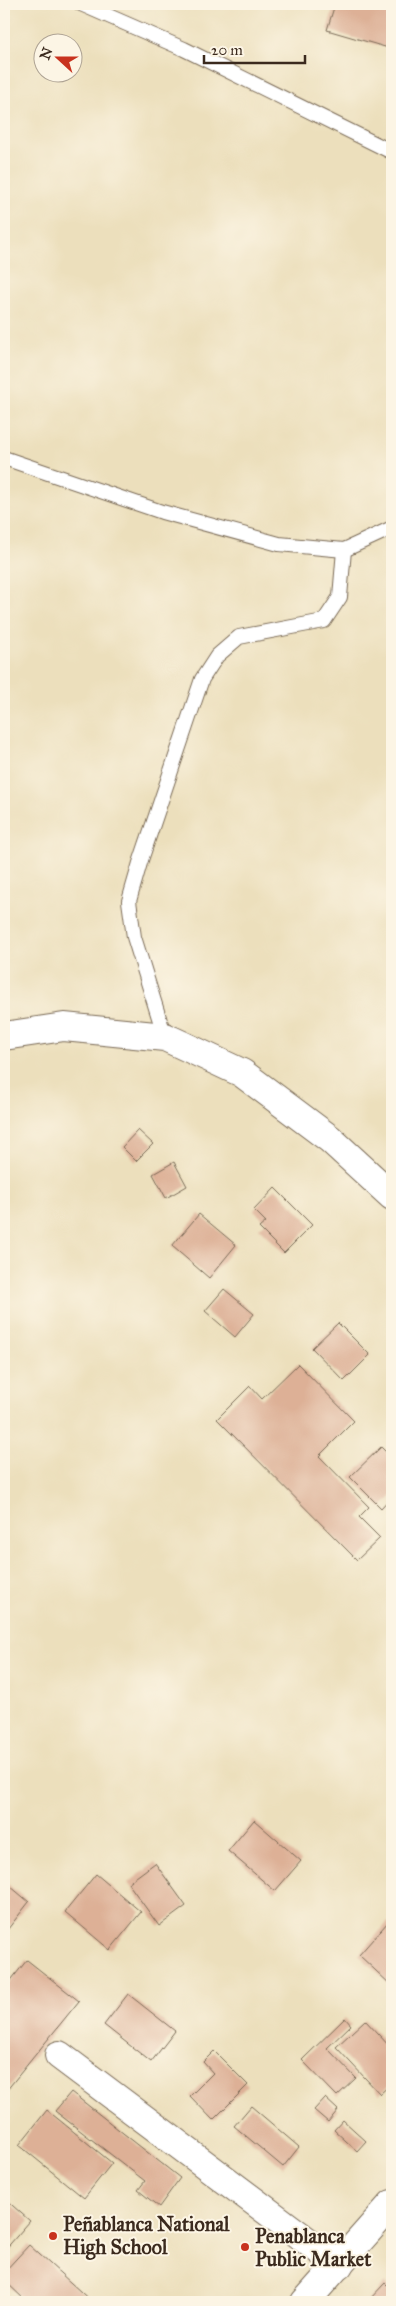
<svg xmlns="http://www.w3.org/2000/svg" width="396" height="2306" viewBox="0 0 396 2306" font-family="'IM FELL Great Primer',serif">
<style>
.building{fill:#ddb096}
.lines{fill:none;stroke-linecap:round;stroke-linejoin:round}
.service-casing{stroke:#796955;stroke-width:16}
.minor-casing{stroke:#796955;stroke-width:30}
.tertiary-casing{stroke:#796955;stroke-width:30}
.service{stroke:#fff;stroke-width:14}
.minor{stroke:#fff;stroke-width:28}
.tertiary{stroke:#fff;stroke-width:28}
.poi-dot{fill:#c8321e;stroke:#fcf5e5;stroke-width:2}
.labels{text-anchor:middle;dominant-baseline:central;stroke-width:4;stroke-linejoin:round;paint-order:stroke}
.poi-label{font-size:20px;font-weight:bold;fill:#3b2a1e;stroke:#fcf5e5;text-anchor:start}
</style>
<rect width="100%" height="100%" fill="#fcf5e5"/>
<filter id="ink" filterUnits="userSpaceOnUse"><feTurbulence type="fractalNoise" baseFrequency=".02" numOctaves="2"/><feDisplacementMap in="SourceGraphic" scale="10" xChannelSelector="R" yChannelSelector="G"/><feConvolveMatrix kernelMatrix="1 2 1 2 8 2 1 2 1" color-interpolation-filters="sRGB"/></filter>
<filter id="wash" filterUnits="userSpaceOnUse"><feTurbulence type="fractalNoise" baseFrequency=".0096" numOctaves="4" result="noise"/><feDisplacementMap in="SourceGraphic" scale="20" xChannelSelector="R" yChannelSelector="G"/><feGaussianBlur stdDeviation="1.12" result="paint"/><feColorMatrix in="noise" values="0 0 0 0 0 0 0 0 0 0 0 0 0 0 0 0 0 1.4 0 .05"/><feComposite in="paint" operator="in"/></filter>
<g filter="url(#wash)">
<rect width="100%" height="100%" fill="#ecdfbc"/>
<g id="blocks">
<g class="building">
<path d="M335,4H392V49L327,30Z"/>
<path d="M138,1130L153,1144L136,1161L122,1147Z"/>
<path d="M174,1162L187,1186L166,1198L153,1174Z"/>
<path d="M275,1188L312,1225L284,1253L259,1228L266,1222L254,1210Z"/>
<path d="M199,1214L236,1245L209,1278L172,1246Z"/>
<path d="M224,1289L254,1314L235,1337L205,1311Z"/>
<path d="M338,1323L370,1355L344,1381L312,1348Z"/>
<path d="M298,1364L354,1421L319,1456L369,1507L359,1517L380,1538L357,1560L217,1419L250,1386L262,1399Z"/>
<path d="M381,1447L392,1458V1496L381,1508L350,1477Z"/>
<path d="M254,1820L301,1861L275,1891L228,1851Z"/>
<path d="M155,1863L186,1906L159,1926L128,1883Z"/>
<path d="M96,1874L141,1912L110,1950L65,1912Z"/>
<path d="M4,1881L29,1902L4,1934Z"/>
<path d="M388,1922L392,1926V1986L359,1955Z"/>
<path d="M27,1960L79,2001L6,2091L4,2089V1989Z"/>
<path d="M128,1994L175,2031L151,2062L104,2025Z"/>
<path d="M345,2018L351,2025L327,2048L356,2078L337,2096L302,2060Z"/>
<path d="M365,2020L392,2049V2083L380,2094L336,2047Z"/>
<path d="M214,2051L248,2085L213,2120L190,2096L213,2073L203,2062Z"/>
<path d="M71,2092L180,2178L159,2207L138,2190L145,2181L55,2111Z"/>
<path d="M325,2098L338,2110L328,2122L314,2110Z"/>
<path d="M251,2106L299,2147L283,2167L234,2126Z"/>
<path d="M47,2110L112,2163L84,2198L19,2145Z"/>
<path d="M343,2120L366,2141L357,2151L334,2130Z"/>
<path d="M4,2198L30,2221L4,2251Z"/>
<path d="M29,2245L92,2302H27L4,2280V2272Z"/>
<path d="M385,2283L392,2290V2302H367Z"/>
</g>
</g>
</g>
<g filter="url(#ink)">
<use href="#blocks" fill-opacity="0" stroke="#796955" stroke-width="1"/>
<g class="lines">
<defs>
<g id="service">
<path d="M81,4L184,49L392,152"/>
<path d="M4,458L162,512L279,544L344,550L392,528"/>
<path d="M165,1037L134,937L129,901L140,863L202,679L217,656L239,637L324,621L340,597L344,550"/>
</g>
<g id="minor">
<path d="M4,1036L64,1027L165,1037L242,1073L330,1139L392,1196"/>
<path d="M59,2055L339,2265"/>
</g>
<path id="tertiary" d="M305,2302L392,2204"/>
</defs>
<use href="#service" class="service-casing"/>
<use href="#minor" class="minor-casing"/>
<use href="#tertiary" class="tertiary-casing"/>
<use href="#service" class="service"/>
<use href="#minor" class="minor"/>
<use href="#tertiary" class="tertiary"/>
</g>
</g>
<g class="poi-dot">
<circle cx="53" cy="2236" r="5"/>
<circle cx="245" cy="2247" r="5"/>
</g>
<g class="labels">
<g class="poi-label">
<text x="63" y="2224">Peñablanca National<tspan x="63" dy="23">High School</tspan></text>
<text x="255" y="2236">Penablanca<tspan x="255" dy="23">Public Market</tspan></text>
</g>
</g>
<rect width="396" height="2306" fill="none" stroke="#fcf5e5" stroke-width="20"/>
<g transform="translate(58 58) rotate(291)"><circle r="24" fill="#fcf5e5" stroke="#afa495"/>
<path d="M0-4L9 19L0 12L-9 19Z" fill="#c8321e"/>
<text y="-8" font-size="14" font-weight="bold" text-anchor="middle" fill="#3b2a1e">N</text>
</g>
<path d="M204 55v8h101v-8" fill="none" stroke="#3b2a1e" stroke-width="2.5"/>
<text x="211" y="55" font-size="15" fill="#3b2a1e" stroke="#fcf5e5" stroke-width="4" paint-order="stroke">20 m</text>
</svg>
